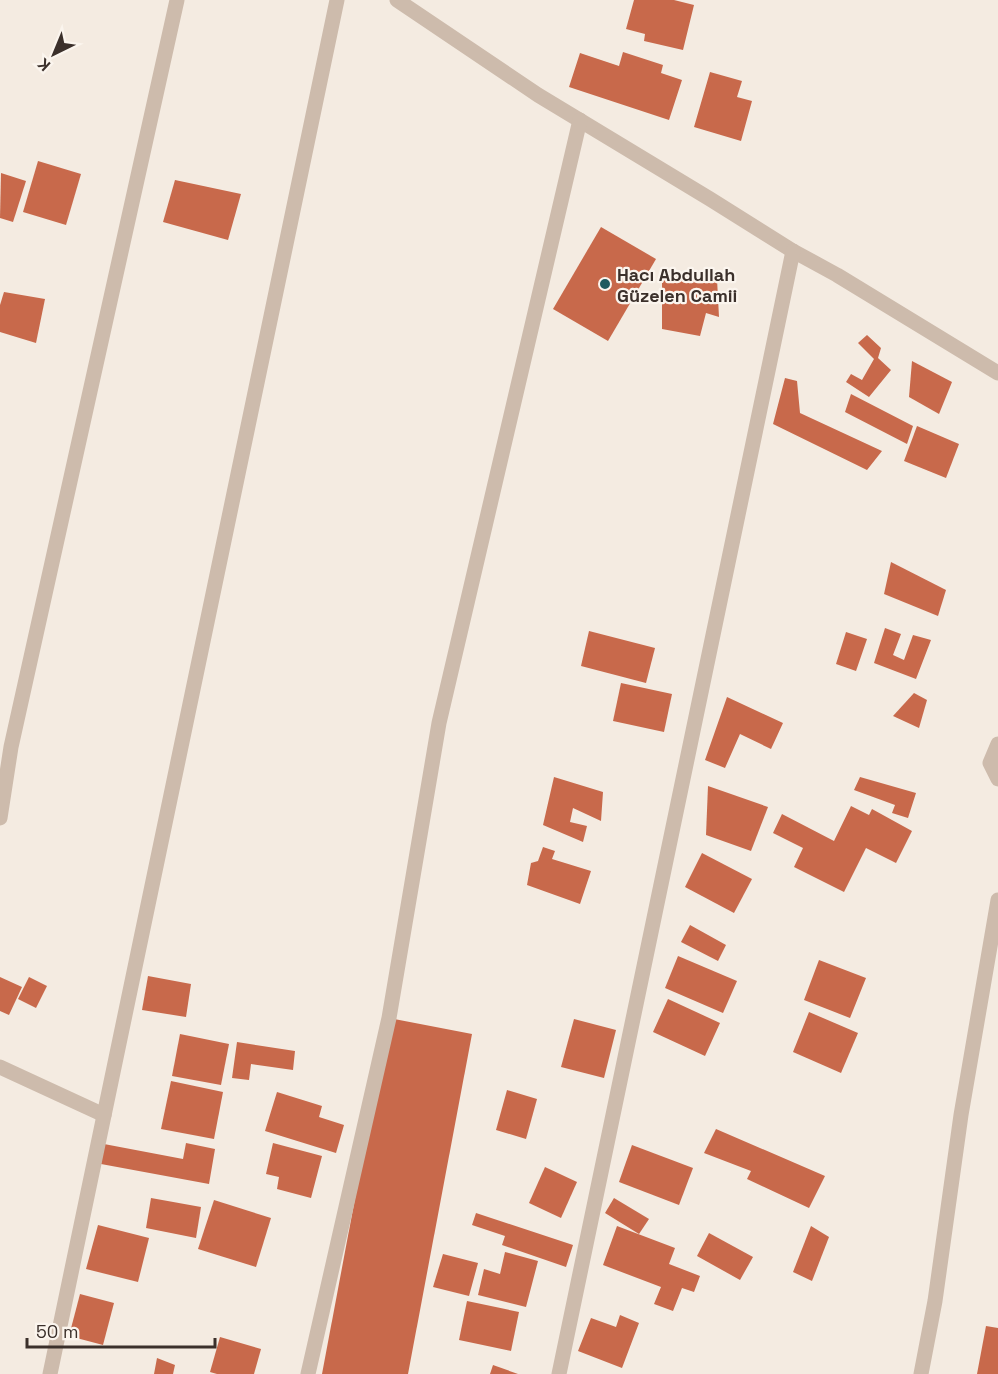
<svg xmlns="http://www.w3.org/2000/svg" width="998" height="1374" viewBox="0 0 998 1374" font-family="'Space Grotesk',sans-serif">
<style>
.building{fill:#c8694b}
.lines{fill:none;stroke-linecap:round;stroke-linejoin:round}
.minor{stroke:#cdbbac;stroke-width:15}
.poi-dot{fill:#1f5a5e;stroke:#fbf5ee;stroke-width:2}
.labels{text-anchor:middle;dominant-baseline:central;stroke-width:4.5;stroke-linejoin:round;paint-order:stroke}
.poi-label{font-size:18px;font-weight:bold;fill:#3b302b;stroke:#fbf5ee;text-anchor:start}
</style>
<rect width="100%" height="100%" fill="#f4ebe1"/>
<g class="building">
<path d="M634,0H674L694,5L683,50L644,41L645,34L626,29Z"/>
<path d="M623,52L663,65L661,73L682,80L669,120L569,87L580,53L619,66Z"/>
<path d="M710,72L742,81L737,97L752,101L741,141L694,127Z"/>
<path d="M38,161L81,174L66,225L23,212Z"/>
<path d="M1,173L26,181L13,222L0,218Z"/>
<path d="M175,180L241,194L228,240L163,222Z"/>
<path d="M601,227L656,259L608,341L553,309Z"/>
<path d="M662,269L717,279L719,317L706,313L700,336L662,329Z"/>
<path d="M4,292L45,299L36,343L0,332V305Z"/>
<path d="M867,335L881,348L878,358L891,370L869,397L846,382L851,374L862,380L874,359L858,343Z"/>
<path d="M912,361L952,382L939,414L909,397Z"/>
<path d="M785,378L797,381L800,413L882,451L867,470L773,424Z"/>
<path d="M851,394L913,426L907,444L845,412Z"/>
<path d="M917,426L959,444L946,478L904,461Z"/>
<path d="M891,562L946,590L938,616L884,594Z"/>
<path d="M885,628L901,634L893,655L904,660L913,635L931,640L916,679L874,663Z"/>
<path d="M589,631L655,648L646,683L581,666Z"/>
<path d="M846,632L867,639L856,671L836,664Z"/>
<path d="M621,683L672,694L664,732L613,721Z"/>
<path d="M914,693L927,700L919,728L893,716Z"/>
<path d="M727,697L783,723L771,749L740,734L725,768L705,760Z"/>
<path d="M554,777L603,792L601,821L573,808L570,822L587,826L583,842L543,825Z"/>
<path d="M860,777L916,793L908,818L892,813L895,805L854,790Z"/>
<path d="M708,786L768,807L751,851L706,835Z"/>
<path d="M851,806L869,815L872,809L912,831L896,863L866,848L844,892L794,867L803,848L773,833L782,814L834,841Z"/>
<path d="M543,847L555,851L552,859L591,871L580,904L527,885L531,863L538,861Z"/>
<path d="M702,853L752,879L734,913L685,887Z"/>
<path d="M690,925L726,945L718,961L681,942Z"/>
<path d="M678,956L737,981L723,1013L665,988Z"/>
<path d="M819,960L866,978L850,1018L804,1000Z"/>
<path d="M148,976L191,984L186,1017L142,1010Z"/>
<path d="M0,977L22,987L9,1015L0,1011Z"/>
<path d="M29,977L47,986L36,1008L18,999Z"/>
<path d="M668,999L720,1023L705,1056L653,1032Z"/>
<path d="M809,1012L858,1033L841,1073L793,1052Z"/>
<path d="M389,1018L472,1034L408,1374H322Z"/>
<path d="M574,1019L616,1030L604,1078L561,1067Z"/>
<path d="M180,1034L229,1044L221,1085L172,1076Z"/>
<path d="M237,1042L295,1051L293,1070L251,1064L249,1080L232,1078Z"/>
<path d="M171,1081L223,1092L214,1139L161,1129Z"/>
<path d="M507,1090L537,1099L526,1139L496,1130Z"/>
<path d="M277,1092L322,1106L319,1117L344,1125L336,1153L265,1131Z"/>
<path d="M716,1129L825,1176L809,1208L747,1179L751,1171L704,1153Z"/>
<path d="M186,1143L215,1149L209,1184L101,1164L104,1144L183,1159Z"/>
<path d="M273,1143L322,1156L311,1198L277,1189L279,1177L266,1174Z"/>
<path d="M632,1145L693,1168L679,1205L619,1182Z"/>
<path d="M545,1167L577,1182L561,1218L529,1203Z"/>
<path d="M151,1198L201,1207L196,1238L146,1228Z"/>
<path d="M614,1198L649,1219L639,1234L605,1213Z"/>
<path d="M214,1200L271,1218L256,1267L198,1249Z"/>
<path d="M476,1213L573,1245L566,1267L502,1245L505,1236L472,1225Z"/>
<path d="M98,1225L149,1238L138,1282L86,1269Z"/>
<path d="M617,1226L675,1248L669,1264L700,1276L694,1292L682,1288L673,1311L654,1304L661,1287L603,1265Z"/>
<path d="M811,1226L829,1237L812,1281L793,1272Z"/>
<path d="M709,1233L753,1257L740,1280L697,1256Z"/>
<path d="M505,1252L538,1261L526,1307L478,1295L484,1269L500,1274Z"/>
<path d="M443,1254L478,1263L469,1296L433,1287Z"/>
<path d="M80,1294L114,1303L103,1345L69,1336Z"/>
<path d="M467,1301L519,1312L511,1351L459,1340Z"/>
<path d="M620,1315L639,1323L622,1368L578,1351L591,1318L616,1327Z"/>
<path d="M986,1326L998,1328V1374H977Z"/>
<path d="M220,1337L261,1349L254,1374H217L210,1372Z"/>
<path d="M157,1358L175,1365L173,1374H154Z"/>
<path d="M493,1365L518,1374H490Z"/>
</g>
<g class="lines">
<g class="minor">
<path d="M397,0L538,95L710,199L793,251L837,275L998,373"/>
<path d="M998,744L990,763L998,779"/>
<path d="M0,818L11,747L177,0"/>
<path d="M0,1067L104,1115"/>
<path d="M50,1374L337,0"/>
<path d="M308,1374L389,1018L439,723L580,120"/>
<path d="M559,1374L793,251"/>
<path d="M921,1374L935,1301L961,1115L998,900"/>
</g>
</g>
<circle class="poi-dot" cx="605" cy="284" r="6"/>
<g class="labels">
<g class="poi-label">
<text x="617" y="274">Hacı Abdullah<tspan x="617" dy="21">Güzelen Camii</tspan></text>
</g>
</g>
<g transform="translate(54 54) rotate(223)" stroke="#fbf5ee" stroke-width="4.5" paint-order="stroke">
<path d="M0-4.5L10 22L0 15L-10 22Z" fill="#3b302b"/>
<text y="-9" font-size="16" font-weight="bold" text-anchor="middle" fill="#3b302b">K</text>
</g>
<path d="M27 1338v9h188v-9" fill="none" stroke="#3b302b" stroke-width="3"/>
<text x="36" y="1338" font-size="18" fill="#3b302b" stroke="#fbf5ee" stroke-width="4.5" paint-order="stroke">50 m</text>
</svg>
